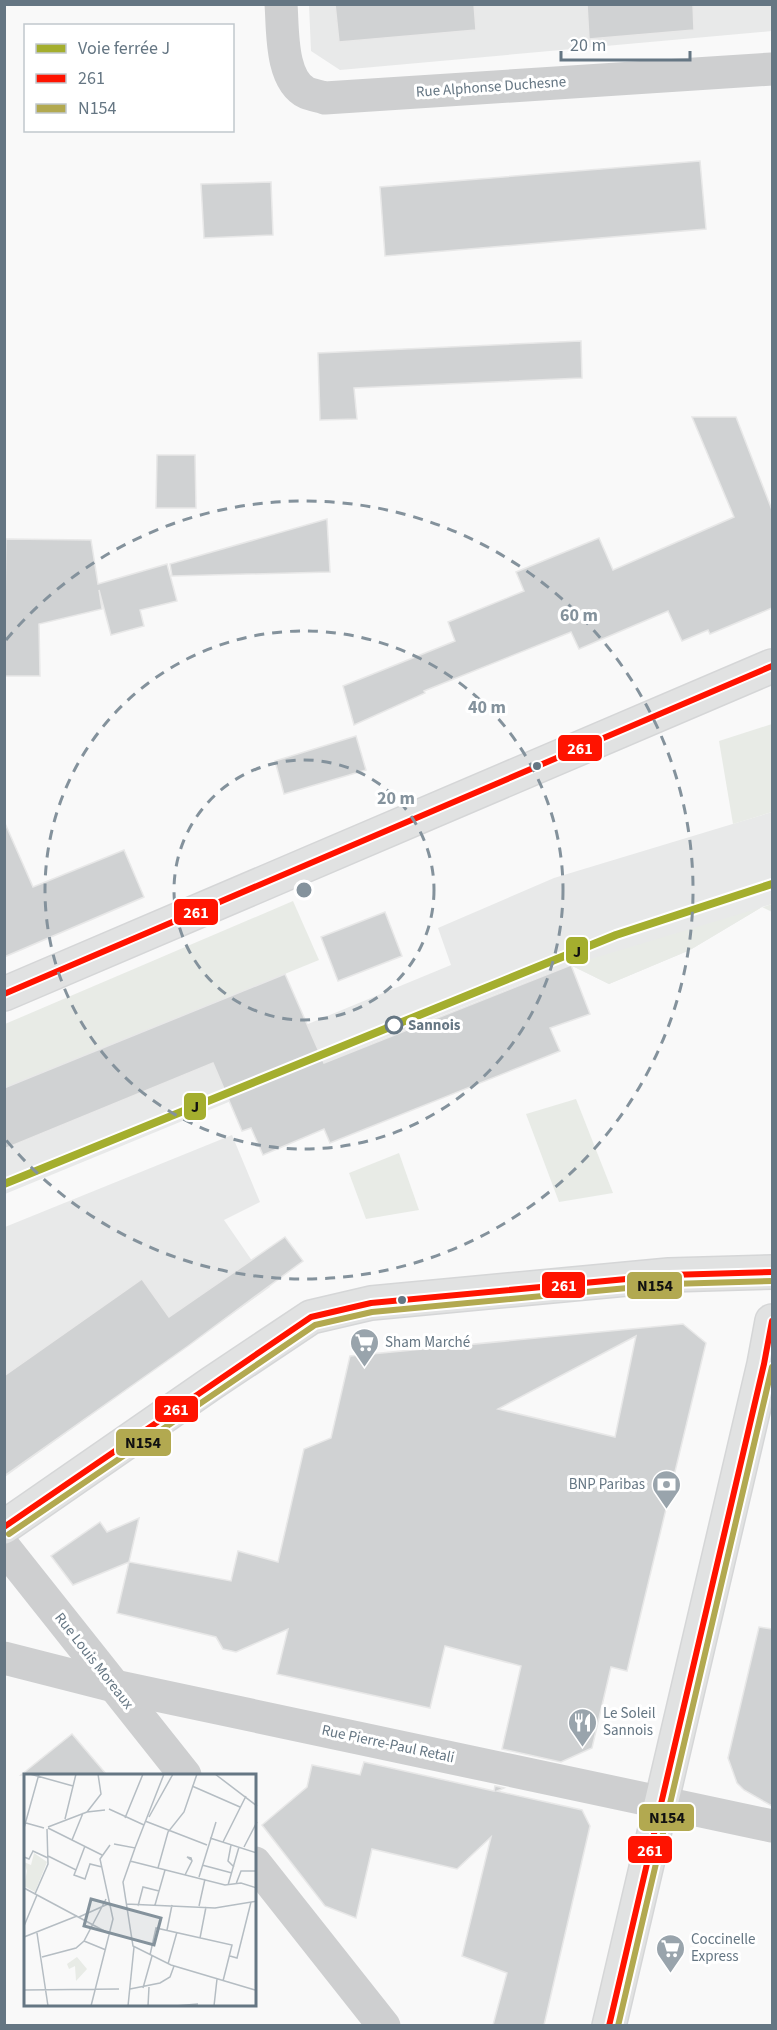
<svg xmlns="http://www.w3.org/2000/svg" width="777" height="2030" viewBox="0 0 777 2030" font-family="'Source Sans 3',sans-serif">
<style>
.built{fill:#e8e9e9}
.green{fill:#e8ebe6}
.building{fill:#d0d2d3;stroke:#e8e8e8;stroke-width:1.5;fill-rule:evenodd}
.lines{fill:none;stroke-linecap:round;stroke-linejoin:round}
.secondary-casing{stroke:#d5d6d7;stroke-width:36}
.street{stroke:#cecfd0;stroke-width:33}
.secondary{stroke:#e1e2e2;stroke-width:33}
.bus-1-casing{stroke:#fff;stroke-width:10}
.bus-2-casing{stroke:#fff;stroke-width:10}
.bus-1{stroke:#ff1300;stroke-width:6}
.bus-2{stroke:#b2a950;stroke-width:6}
.rail-1-casing{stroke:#fff;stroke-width:12}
.rail-1{stroke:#a4ae2e;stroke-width:8}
.ring{fill:none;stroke:#84929c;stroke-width:3;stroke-dasharray:10 8}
.bus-dot{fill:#657683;stroke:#fff;stroke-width:2}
.stop-dot{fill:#fff;stroke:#657683;stroke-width:3}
.labels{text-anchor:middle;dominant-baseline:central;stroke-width:6;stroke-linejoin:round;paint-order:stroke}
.street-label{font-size:15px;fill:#657683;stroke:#fff}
.stop-label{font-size:15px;font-weight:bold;fill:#657683;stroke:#fff;text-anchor:start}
.poi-label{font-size:15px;fill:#657683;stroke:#fff;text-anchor:start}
.inset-road{fill:none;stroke:#b5bdc3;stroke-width:1.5}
.view{fill:#84929c;fill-opacity:0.15;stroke:#84929c;stroke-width:3}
.inset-edge{fill:none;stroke:#657683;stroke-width:3}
.centre{fill:#84929c;stroke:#fff;stroke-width:3}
.ring-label{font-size:18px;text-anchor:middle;font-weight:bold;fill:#84929c;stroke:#fff;stroke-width:6;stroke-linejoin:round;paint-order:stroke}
.line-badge{stroke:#fff;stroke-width:2}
.badge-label{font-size:16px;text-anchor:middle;font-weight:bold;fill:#fff}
.pale-badge-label{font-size:16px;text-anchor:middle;font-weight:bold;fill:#111}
</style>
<rect width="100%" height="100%" fill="#f9f9f9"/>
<g class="built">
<path d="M309,5H772V31L340,70L311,51Z"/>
<path d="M772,812V904L762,907L690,950L609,984L570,965L409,1028L5,1194V1149L451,965L438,928L554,878Z"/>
<path d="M232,1135L260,1202L224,1220L270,1287L5,1477V1227Z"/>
</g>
<g class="green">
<path d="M772,724V812L733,824L719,741Z"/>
<path d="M293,901L319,960L5,1088V1024Z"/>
<path d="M772,904V912L762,907L690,950L609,984L571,965L763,907Z"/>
<path d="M576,1099L613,1193L559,1202L526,1114Z"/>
<path d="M399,1153L419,1210L366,1219L349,1173Z"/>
</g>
<g class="building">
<path d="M335,4H474L476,30L339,42Z"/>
<path d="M587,4H693L694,30L589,39Z"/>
<path d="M700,161L706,229L385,256L380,187Z"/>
<path d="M271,182L273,235L204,238L201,184Z"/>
<path d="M581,341L582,378L354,388L357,419L320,420L318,353Z"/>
<path d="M692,417H736L772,510V608L710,634L708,630L682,641L668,611L579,649L571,632L424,691L425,693L354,725L343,686L455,641L448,622L524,591L516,572L599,538L613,570L734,517Z"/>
<path d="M157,455H195L196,508H156Z"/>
<path d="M327,519L330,572L172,576L170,564Z"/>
<path d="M6,539L91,540L98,584L167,564L177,601L140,610L144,626L111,635L99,590L102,609L39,624L40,676H4Z"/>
<path d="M356,736L366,770L284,794L275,761Z"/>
<path d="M4,821L33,887L124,850L144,897L4,957Z"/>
<path d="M385,912L402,956L338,981L321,937Z"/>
<path d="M571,965L590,1014L550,1028L560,1051L330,1143L324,1129L263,1155L251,1128L242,1131L213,1063L4,1149V1088L285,974L324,1063Z"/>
<path d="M285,1237L303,1261L188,1346L4,1476V1376L142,1279L169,1317Z"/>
<path d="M683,1324L706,1343L627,1671L611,1667L592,1748L561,1762L502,1749L521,1666L445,1646L430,1708L277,1674L288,1629L236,1652L223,1649L216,1637L117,1613L129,1562L73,1585L51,1556L100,1522L107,1532L139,1518L129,1562L231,1581L238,1551L278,1562L304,1449L331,1438L350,1356ZM636,1336L615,1437L498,1409Z"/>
<path d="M759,1627L772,1629V1806L744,1790L737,1783L728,1758Z"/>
<path d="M72,1734L107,1775H21Z"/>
<path d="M364,1762L494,1791L495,1786L504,1788L497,1791L582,1810L590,1826L544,2025H493L507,1973L462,1956L491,1837L457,1869L372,1849L356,1918L325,1906L262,1825L307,1787L312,1765L360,1775Z"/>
</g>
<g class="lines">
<defs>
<g id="secondary">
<path d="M4,994L772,666"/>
<path d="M4,1527L212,1383L311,1317L371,1303L669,1275L772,1272"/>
<path d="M609,2026L764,1364L772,1321"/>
</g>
</defs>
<use href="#secondary" class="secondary-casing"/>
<g class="street">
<path d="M281,4C283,29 280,80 307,93C312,95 319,96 325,98L772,69"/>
<path d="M4,1547L185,1775"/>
<path d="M4,1658L114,1686L772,1826"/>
<path d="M255,1863L384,2026"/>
</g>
<use href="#secondary" class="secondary"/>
<defs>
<g id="bus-1">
<path d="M4,994L772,666"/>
<path d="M4,1527L311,1317L371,1303L669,1275L772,1272"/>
<path d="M609,2026L764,1364L772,1321"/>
</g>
<g id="bus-2">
<path d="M9,1534L315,1325L372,1312L670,1284L772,1281"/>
<path d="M618,2026L772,1367"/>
</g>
</defs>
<use href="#bus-1" class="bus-1-casing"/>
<use href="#bus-2" class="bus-2-casing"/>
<use href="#bus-1" class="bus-1"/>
<use href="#bus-2" class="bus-2"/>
<defs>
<path id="rail-1" d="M4,1184L616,935L772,884"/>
</defs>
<use href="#rail-1" class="rail-1-casing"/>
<use href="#rail-1" class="rail-1"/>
</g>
<g class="ring">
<circle cx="304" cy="890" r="130"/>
<circle cx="304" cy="890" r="259"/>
<path d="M6 640A389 389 0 1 1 6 1140"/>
</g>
<defs>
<symbol id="supermarket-pin" viewBox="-11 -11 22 30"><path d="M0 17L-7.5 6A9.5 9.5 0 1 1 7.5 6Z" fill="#99a4ac" stroke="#fff"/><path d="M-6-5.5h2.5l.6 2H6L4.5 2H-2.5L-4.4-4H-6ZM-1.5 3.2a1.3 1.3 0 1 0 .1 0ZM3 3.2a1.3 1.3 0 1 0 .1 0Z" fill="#fff"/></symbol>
<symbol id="bank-pin" viewBox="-11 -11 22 30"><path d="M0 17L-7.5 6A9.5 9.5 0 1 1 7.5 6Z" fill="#99a4ac" stroke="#fff"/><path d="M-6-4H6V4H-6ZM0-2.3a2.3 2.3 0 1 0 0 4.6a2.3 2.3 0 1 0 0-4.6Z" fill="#fff"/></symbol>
<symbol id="restaurant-pin" viewBox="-11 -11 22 30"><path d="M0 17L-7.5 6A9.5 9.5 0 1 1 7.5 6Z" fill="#99a4ac" stroke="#fff"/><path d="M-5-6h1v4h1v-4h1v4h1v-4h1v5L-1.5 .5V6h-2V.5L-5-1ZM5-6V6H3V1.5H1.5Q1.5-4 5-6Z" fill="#fff"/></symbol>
</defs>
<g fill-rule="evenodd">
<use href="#supermarket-pin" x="348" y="1326" width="33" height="45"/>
<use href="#bank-pin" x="650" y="1468" width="33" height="45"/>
<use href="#restaurant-pin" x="566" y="1706" width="33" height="45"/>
<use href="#supermarket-pin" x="654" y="1932" width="33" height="45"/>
</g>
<g class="bus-dot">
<circle cx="537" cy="766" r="5"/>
<circle cx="402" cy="1300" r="5"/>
</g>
<circle class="stop-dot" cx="394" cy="1025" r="8"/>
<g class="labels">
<g class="street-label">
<text transform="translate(491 87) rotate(-4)">Rue Alphonse Duchesne</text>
<text transform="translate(94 1661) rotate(52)">Rue Louis Moreaux</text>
<text transform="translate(388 1744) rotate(12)">Rue Pierre-Paul Retali</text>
</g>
<g class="stop-label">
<text x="408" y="1025">Sannois</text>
</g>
<g class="poi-label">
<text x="385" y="1342">Sham Marché</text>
<text x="645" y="1484" text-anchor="end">BNP Paribas</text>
<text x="603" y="1713">Le Soleil<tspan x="603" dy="17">Sannois</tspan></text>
<text x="691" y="1939">Coccinelle<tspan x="691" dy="17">Express</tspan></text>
</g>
</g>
<g transform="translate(24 1774)">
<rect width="232" height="232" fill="#f9f9f9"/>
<path d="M10,79L23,88L11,118L0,112L3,97L0,88L7,91ZM53,183L63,195L52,207L51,192L45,195L43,190Z" fill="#e8ebe6"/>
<path class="inset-road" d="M6,0L49,12M191,0L233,32M168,12L216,33M85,35L120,51M63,38L77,20L74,0M125,43L149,0M101,44L119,0M41,45L52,0M121,47L183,71M2,49L20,54M24,53L63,38L81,36M0,54L15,0M24,54L78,81M186,64L233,79M48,66L59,39M199,68L222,22M90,70L111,74L140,0M207,71L204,87L210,93M220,73L233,48M111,74L99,108L109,172L147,191L231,216M24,82L52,96L61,72M0,83L5,85L9,77L24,84M106,87L201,111L217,109L233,114M178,91L208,99M134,94L144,58L160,38L173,0M52,96L50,101L61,105L66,90L78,93M161,101L168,87L167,84L163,83L167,86M175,103L192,48M212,110L217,97H233M204,111L215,73M0,114L86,160M11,120L24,90L23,55M102,130L191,134L233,127M131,131L141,96M114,132L119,113L135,117M175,132L181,105M55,143L84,130M0,152L13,121M143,156L148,131M13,159L24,232M0,163L53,142M176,164L182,133M60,167L82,176M126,181L132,154L208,171L199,207M206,182L213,184L227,128M18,183L52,174L60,167L82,125M144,190L153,158M119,214L128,182M106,215L136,209L146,203L150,192M0,216L95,215M67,232L89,145L76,85L86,71M104,232L110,173M124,232L125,213M151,232L174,230M190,232L193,205"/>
<path class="view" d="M67,125L137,144L130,171L60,152Z"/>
<rect width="232" height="232" class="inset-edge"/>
</g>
<circle cx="304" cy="890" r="9" class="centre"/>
<g class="ring-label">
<text x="579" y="621">60 m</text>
<text x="487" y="713">40 m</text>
<text x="396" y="804">20 m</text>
</g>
<g class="line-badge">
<rect x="557" y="734" width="46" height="28" rx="6" fill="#ff1300"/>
<rect x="173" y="898" width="46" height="28" rx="6" fill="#ff1300"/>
<rect x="565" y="936" width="24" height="29" rx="6" fill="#a4ae2e"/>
<rect x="183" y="1092" width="24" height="29" rx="6" fill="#a4ae2e"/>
<rect x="541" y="1271" width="45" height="28" rx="6" fill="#ff1300"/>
<rect x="626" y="1271" width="57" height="29" rx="6" fill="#b2a950"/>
<rect x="154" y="1395" width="45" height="28" rx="6" fill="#ff1300"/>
<rect x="115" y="1428" width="57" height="29" rx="6" fill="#b2a950"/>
<rect x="638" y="1803" width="57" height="29" rx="6" fill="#b2a950"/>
<rect x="627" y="1835" width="46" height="29" rx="6" fill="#ff1300"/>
</g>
<g class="badge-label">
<text x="580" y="754">261</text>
<text x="196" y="918">261</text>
<text x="564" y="1291">261</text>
<text x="176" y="1415">261</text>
<text x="650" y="1856">261</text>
</g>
<g class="pale-badge-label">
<text x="577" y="957">J</text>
<text x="195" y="1112">J</text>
<text x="655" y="1291">N154</text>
<text x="143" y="1448">N154</text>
<text x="667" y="1823">N154</text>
</g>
<rect width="777" height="2030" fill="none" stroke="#657683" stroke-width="12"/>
<rect x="24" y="24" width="210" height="108" fill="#ffffff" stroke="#c1c8cd" stroke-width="1.5"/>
<rect x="36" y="44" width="30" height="9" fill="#a4ae2e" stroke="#c1c8cd" stroke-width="1.5"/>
<text x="78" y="54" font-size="18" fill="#657683">Voie ferrée J</text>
<rect x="36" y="74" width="30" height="9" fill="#ff1300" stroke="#c1c8cd" stroke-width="1.5"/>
<text x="78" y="84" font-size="18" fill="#657683">261</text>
<rect x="36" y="104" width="30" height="9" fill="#b2a950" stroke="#c1c8cd" stroke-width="1.5"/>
<text x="78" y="114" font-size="18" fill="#657683">N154</text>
<path d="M561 51v9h129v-9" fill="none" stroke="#657683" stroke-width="3"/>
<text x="570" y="51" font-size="18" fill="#657683" stroke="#ffffff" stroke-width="4.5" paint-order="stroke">20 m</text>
</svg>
